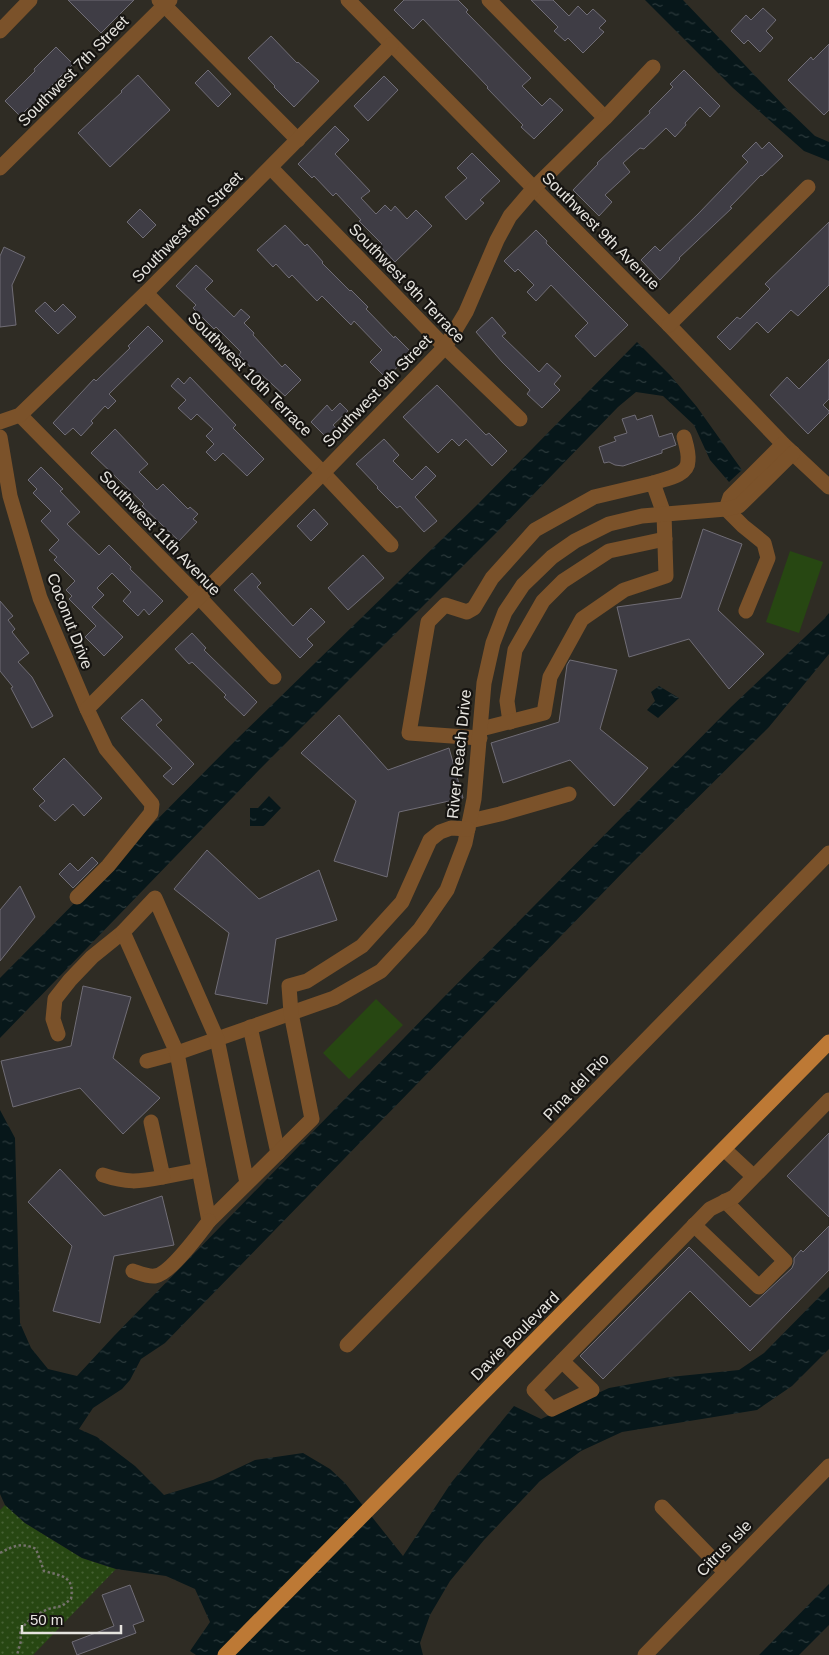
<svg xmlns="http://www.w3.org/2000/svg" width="829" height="1655" viewBox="0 0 829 1655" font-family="Arial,sans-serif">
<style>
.park{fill:url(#park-dots)}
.garden{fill:#274712}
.water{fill:url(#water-ripples)}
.building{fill:#3f3d45;stroke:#706d76}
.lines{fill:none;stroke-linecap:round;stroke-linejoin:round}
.path{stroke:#75726c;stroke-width:2.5;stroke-dasharray:2.5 2.5;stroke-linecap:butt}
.minor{stroke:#7b522a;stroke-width:15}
.major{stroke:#bd7935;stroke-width:15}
.labels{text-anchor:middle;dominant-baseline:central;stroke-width:4.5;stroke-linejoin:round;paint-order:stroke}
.street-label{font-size:16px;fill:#e6e4df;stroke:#161411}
</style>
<defs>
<pattern id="park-dots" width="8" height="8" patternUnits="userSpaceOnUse" patternTransform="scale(1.25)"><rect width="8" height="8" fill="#274712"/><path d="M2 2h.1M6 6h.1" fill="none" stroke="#466134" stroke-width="1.8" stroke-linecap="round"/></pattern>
<pattern id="water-ripples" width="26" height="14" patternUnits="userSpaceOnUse" patternTransform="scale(1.25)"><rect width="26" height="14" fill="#07171a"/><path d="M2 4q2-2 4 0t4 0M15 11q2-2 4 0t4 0" fill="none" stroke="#2b393b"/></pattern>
</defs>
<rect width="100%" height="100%" fill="#2f2c24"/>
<path class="park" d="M5,1505L25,1523L82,1558L116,1569L33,1655H0V1510Z"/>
<g class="garden">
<path d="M790,551L823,562L799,633L766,622Z"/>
<path d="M376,999L403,1025L349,1079L323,1053Z"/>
</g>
<g class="water">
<path d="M645,0H683L787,109L815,136L829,142V161L804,151L733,88Z"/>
<path d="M637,342L670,375L697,407L742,470L729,482L710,460L694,425L663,396L636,392L618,407L498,531L260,769L0,1038V978L237,739L477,505Z"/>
<path d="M829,613V654L769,727L629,866L165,1343L141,1359L130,1380L122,1389L93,1408L79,1429L97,1437L135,1466L164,1495L213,1480L255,1460L303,1453L330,1469L345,1483L403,1556L451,1483L514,1406L541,1419L609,1388L670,1377L739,1370L764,1353L829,1287V1349L792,1386L757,1410L622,1432L581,1451L540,1481L484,1540L450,1581L430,1615L420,1643L423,1655H196L190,1651L210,1622L195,1589L166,1576L116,1569L82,1558L25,1523L5,1505L0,1494V1110L15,1138L20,1323L31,1348L48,1369L77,1376L114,1336L440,1001L731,707L823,620Z"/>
<path d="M659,686L679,698L658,718L647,710L655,701L651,692Z"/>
<path d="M269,796L281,808L264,826H250V808H258Z"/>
<path d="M829,1584V1625L799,1655H759Z"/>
</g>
<g class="building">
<path d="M68,0H134L101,33Z"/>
<path d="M404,0H458L468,10L466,12L531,78L522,86L542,106L550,98L563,110L534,139L521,127L523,125L487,88L488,87L423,19L413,29L394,10Z"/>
<path d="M531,0H553L569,16L578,6L587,15L593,9L606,21L599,28L604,32L583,53L568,38L565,41L554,31L558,27Z"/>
<path d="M763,8L776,20L766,31L773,38L760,52L748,40L744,44L731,31L746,15L751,20Z"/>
<path d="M271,36L297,63L298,62L319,81L294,107L274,87L275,86L248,58Z"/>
<path d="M829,44V110L824,115L788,80L811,57L813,60Z"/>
<path d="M56,47L73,64L37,100L39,102L31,110L28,108L20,116L5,101L35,71L34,69Z"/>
<path d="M208,70L231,94L218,107L195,83Z"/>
<path d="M684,70L720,106L710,117L700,107L685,123L686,125L675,137L666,128L644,149L640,148L623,163L630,172L605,195L612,202L599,216L573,190L598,164L597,163L650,113L649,111L673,87L670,84Z"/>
<path d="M138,75L170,110L110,167L78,133L122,92L121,91Z"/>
<path d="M384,76L398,90L368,121L354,106Z"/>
<path d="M335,126L349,140L335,154L370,191L361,198L376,214L385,205L391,211L395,206L407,219L416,210L432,226L395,262L380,246L382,244L359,221L361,220L336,193L333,196L314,176L312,178L298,164Z"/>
<path d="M756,142L762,149L769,142L783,156L762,176L761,175L730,207L732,208L679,258L680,259L660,280L641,260L655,246L660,251L698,214L748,162L742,156Z"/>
<path d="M472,153L500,181L480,200L484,203L466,220L445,197L467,178L457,168Z"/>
<path d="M140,209L156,225L143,238L127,222Z"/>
<path d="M829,222V285L798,316L791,310L768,333L757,322L730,350L717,337L737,317L740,319L770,289L765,284Z"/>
<path d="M285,225L305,246L307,244L323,262L322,263L350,291L351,290L368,307L366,309L394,338L395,336L412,353L386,378L370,362L382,350L354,321L351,325L322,296L317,301L292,275L289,278L276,264L273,267L257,250Z"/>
<path d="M536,230L547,241L546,243L628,325L595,357L575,336L588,323L551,285L536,301L527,292L534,285L518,269L515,272L504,261Z"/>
<path d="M4,247L25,257L12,285L16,325L0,327V256Z"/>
<path d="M196,265L213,281L205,289L234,317L241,309L250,317L244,323L254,333L253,335L282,367L285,364L301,380L285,396L261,374L259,376L239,355L241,352L216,327L214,329L193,308L196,305L176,286Z"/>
<path d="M45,302L55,312L63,304L76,317L58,334L35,311Z"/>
<path d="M492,317L506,333L502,336L539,372L547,363L561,376L554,384L560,390L542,408L527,394L530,390L502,362L476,332Z"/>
<path d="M148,326L163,341L109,394L116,401L108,409L105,406L91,421L93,423L81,436L73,428L65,435L53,423L94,379L96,381L130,348L128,346Z"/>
<path d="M829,359V399L823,405L829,411V413L808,434L770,395L787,377L799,389Z"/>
<path d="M190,377L236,425L233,428L264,459L247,476L223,453L215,461L206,452L214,444L206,436L213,429L197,414L191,420L178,408L186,400L171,386L178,378L184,384Z"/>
<path d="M437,385L486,435L489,433L507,451L492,466L466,439L459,446L452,439L438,453L403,417Z"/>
<path d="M340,403L348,411L333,425L336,428L327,438L311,422L327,405L332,411Z"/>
<path d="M635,415L637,420L652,415L659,437L672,433L676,445L662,450V453L623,466L615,465L609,462L604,463L599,447L616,441L614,437L627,433L622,419Z"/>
<path d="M115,429L148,464L139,472L157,490L163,484L188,509L190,507L198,514L193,519L197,522L179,541L142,506L144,504L91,453Z"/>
<path d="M384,439L399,455L393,461L412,480L426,466L436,476L415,497L437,521L424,532L400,506L397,508L377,488L378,487L356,464Z"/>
<path d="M41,467L63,489L60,491L80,512L67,524L99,555L109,545L131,567L130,569L163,601L149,615L144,609L138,616L123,601L131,592L112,573L97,588L104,595L92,607L123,637L104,656L85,637L96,626L69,599L72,596L66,590L75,581L54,560L57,557L49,550L59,540L41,521L51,511L33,493L37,489L28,480Z"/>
<path d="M314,509L328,524L311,541L297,526Z"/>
<path d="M703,529L742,544L718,610L764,654L729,689L689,639L629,657L617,607L681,598Z"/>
<path d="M363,555L384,578L348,610L328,588Z"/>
<path d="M252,573L261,583L257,587L293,626L311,608L325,622L307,639L313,645L300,658L234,590Z"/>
<path d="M0,601L13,616L8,620L15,629L12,632L29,653L18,662L32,677L53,716L32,728L11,688L13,687L0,671Z"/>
<path d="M192,633L206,648L204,650L257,702L244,716L224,697L226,695L192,662L189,664L175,649Z"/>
<path d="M570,660L617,670L600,729L648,768L614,806L570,760L503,783L491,743L559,722L567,665Z"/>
<path d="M142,699L162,720L156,725L194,764L173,785L163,776L172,768L121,718Z"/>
<path d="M339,715L388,770L449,748L463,798L399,812L387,877L334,861L356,801L301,753Z"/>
<path d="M64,758L102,798L84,816L73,804L55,821L39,806L45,801L33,789Z"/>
<path d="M207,850L259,899L319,870L337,920L276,939L267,1004L215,994L229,933L174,889Z"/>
<path d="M92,857L98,863L73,888L59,874L70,863L78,871Z"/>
<path d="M20,886L35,917L0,961V910Z"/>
<path d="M83,986L131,997L113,1058L160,1098L123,1134L80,1088L13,1107L1,1061L71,1046Z"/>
<path d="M829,1133V1217L787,1176Z"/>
<path d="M60,1169L104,1216L162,1196L174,1245L114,1256L100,1323L53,1311L72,1246L28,1202Z"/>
<path d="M829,1226V1270L750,1351L690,1291L603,1379L580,1356L689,1247L750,1307L792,1268L794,1263V1258L801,1250L803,1252Z"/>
<path d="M130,1585L144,1621L133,1625L136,1633L77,1655L72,1642L114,1626L102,1595Z"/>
</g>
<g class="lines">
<path class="path" d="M0,1553C13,1546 22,1542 36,1549L44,1571C62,1576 75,1576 71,1599L62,1606L48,1609L32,1617L20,1630L21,1641L17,1655"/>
<g class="minor">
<path d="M159,0L298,140"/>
<path d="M348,0L669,325L783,444L829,487"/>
<path d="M489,0L605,118"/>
<path d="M0,31L30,0"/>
<path d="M0,168L170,0"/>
<path d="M271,168L445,347L520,419"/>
<path d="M146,293L323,473L391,545"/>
<path d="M669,325L808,187"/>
<path d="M20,415L199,597L274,677"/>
<path d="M0,422L20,415L146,293L391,45"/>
<path d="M0,437L10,496L40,598L87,709L106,749L152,804L151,813L108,866L77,897"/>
<path d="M653,483C664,479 688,476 688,461C689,453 686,444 684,437"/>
<path d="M726,509L743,526L764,543L768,558L746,611"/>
<path d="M726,509L730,497L783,444"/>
<path d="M87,709L323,473L445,347L466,312L497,240L510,216L534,188L605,118L653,67"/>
<path d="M510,722L507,701L515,650L543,601L563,581L609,551L665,539"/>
<path d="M480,738L409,733L428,622L445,605L467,612L474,608L492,578L535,530L594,497L653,483L664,514L666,576L624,590L582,619L550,677L544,713L481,729"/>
<path d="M470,821L500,814L569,794"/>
<path d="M250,1027L278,1153"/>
<path d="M58,1034L53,1019L55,999L70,980L92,957L123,932"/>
<path d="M147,1061L177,1053L334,998L381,971L420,929L447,890L465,843L474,799L484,683L493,643L505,612L523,585L552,557L575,541L609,524L642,516L726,509L739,506L793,453"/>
<path d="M151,1122L163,1177L199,1170"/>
<path d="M724,1149L753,1176"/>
<path d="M103,1175C127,1183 138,1182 163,1177"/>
<path d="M247,1183L217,1039L155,898L123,932L177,1053L209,1221L312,1119L291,1013L289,986L307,981L362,946L402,902L430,840L440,832L451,828L468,829"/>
<path d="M694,1225L759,1287L785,1261L725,1201"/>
<path d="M133,1271C139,1273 149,1277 155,1276C170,1274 199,1234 209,1221"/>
<path d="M347,1345L829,853"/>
<path d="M562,1361L592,1390L552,1409L534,1390L710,1209L734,1197L829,1100"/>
<path d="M662,1507L725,1572"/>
<path d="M645,1655L829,1466"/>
</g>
<path class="major" d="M225,1655L829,1042"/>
</g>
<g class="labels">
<g class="street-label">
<text transform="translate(73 71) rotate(-45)">Southwest 7th Street</text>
<text transform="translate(187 227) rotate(-45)">Southwest 8th Street</text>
<text transform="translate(601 231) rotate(45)">Southwest 9th Avenue</text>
<text transform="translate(407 283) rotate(46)">Southwest 9th Terrace</text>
<text transform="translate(250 374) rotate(45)">Southwest 10th Terrace</text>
<text transform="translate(377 391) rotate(-46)">Southwest 9th Street</text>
<text transform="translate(160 533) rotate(46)">Southwest 11th Avenue</text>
<text transform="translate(70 621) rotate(69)">Coconut Drive</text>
<text transform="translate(459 754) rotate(-84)">River Reach Drive</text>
<text transform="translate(576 1087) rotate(-46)">Pina del Rio</text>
<text transform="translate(515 1336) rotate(-45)">Davie Boulevard</text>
<text transform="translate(724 1548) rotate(-46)">Citrus Isle</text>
</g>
</g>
<path d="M22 1625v8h99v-8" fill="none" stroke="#e6e4df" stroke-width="2.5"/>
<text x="30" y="1625" font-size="15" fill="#e6e4df" stroke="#161411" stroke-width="4" paint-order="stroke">50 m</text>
</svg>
